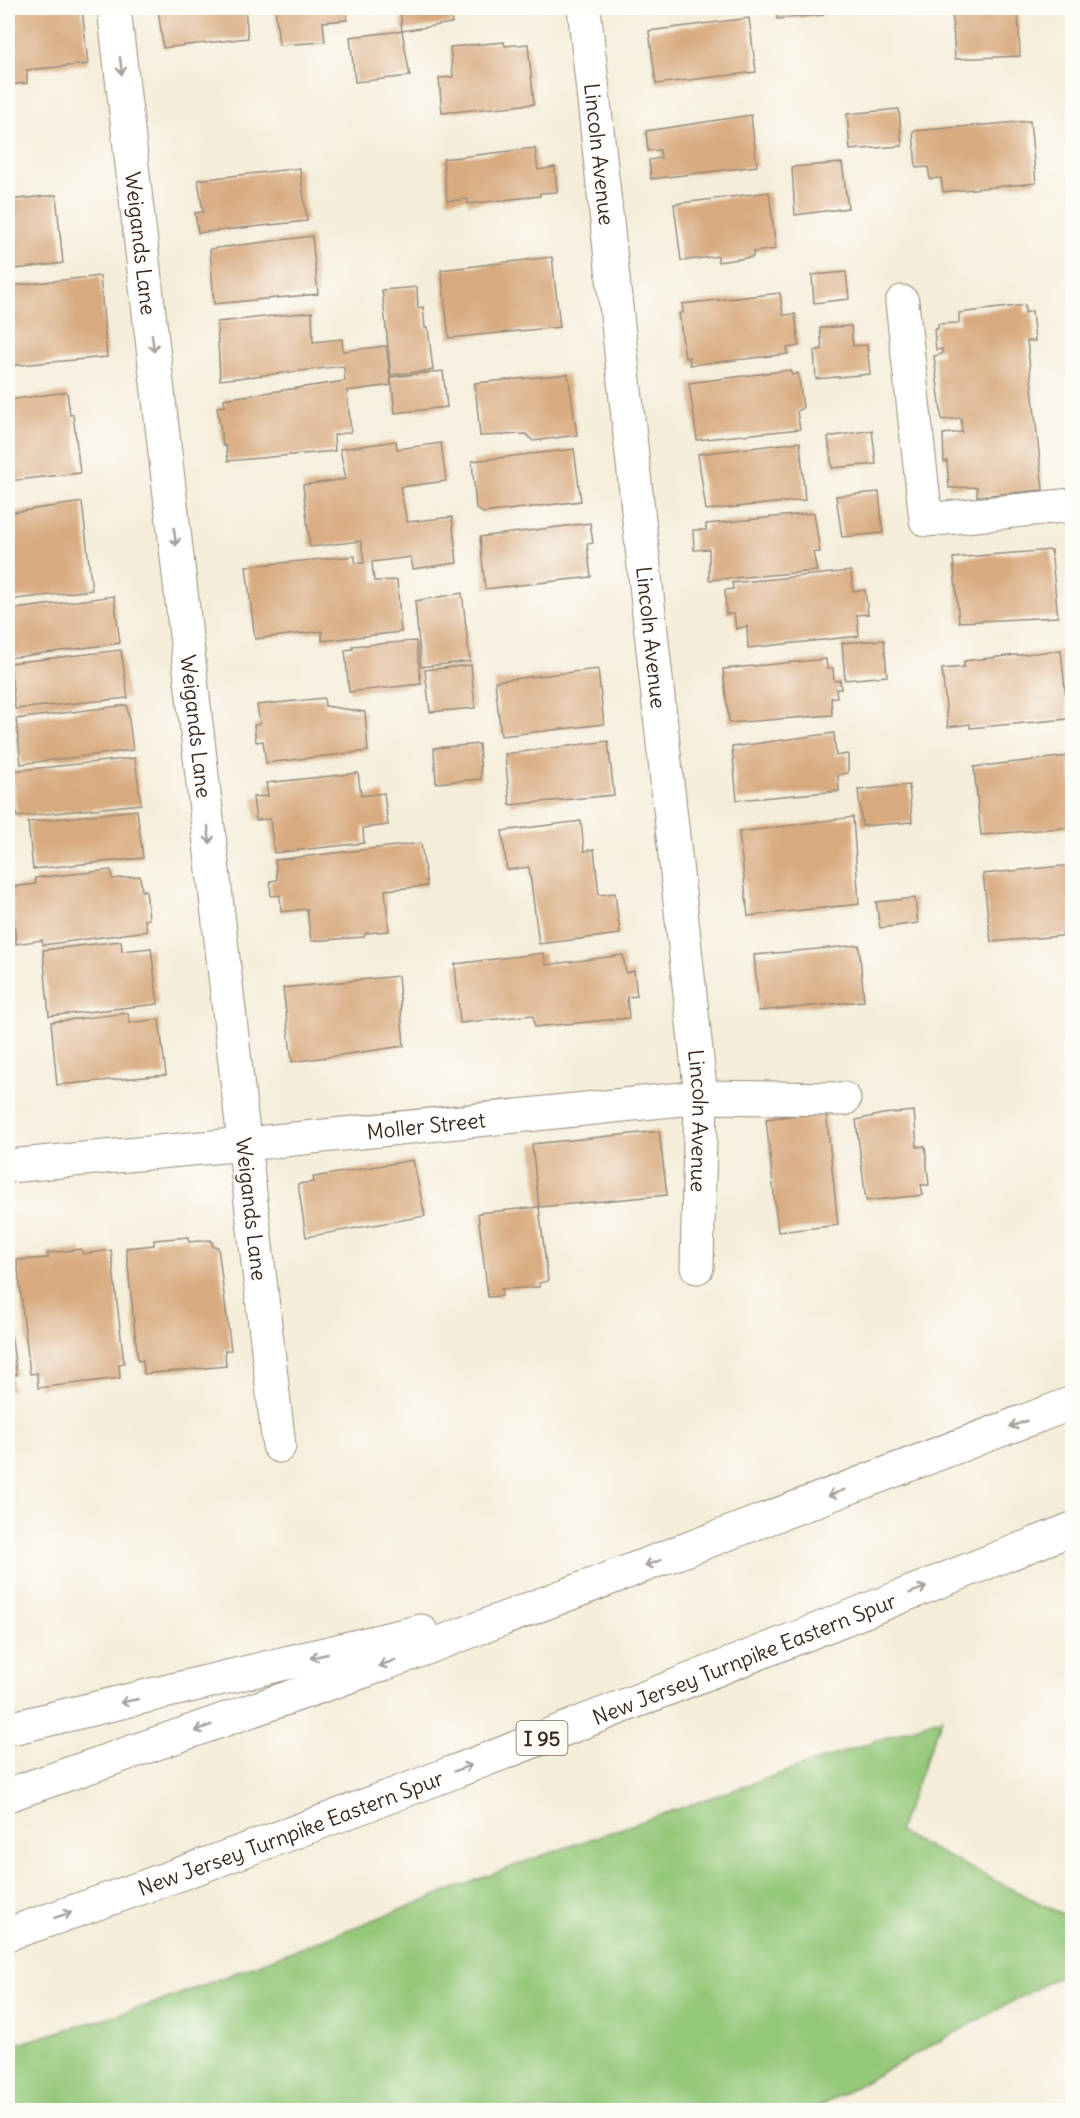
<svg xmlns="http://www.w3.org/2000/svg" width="1080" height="2118" viewBox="0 0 1080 2118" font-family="Delius,sans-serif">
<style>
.green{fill:#94c879;stroke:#68794c;stroke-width:1.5}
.building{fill:#d8aa7f}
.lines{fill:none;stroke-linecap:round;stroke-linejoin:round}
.minor-casing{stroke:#988c7c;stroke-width:35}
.highway-casing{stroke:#988c7c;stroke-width:35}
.minor{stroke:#fff;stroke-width:33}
.highway{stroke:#fff;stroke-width:33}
.oneway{stroke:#a79f9a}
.labels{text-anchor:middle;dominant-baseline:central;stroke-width:5;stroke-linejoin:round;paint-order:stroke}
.shield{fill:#fdfcf7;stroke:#75695f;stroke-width:1.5}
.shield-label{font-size:20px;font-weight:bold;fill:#3b2a1e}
.street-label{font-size:21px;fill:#3b2a1e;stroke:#fdfcf7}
</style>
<rect width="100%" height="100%" fill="#fdfcf7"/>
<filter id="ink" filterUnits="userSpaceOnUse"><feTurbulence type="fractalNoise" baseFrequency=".0167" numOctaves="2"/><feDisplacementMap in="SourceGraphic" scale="12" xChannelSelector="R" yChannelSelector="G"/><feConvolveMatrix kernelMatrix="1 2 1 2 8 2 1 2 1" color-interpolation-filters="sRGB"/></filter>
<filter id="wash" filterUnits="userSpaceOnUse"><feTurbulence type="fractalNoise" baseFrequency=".008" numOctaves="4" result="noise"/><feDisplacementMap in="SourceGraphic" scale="24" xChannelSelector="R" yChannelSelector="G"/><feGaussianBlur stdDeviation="1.35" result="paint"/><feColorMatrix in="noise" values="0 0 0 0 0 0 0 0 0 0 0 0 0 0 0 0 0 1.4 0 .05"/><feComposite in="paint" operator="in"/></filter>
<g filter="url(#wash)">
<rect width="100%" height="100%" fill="#f4edd9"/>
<path class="green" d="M942,1718L898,1832L1072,1919V1969L813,2110H8V2047L162,2001L524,1862Z"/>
<g id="blocks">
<g class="building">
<path d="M8,8H82L88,64L27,70V83L8,85Z"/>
<path d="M158,8H245L248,38L163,48Z"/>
<path d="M275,8H346L347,20L323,22L325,42L279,45Z"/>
<path d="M400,8H449L452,23L402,31Z"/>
<path d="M776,8H822L823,15L777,19Z"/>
<path d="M952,8H1018L1020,56L955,59Z"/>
<path d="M749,18L756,72L656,84L649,31Z"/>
<path d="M402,31L410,76L355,82L350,37Z"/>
<path d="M504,42L505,46L528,44L534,104L442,113L439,78L453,77L450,47Z"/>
<path d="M899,109L902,146L850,150L847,114Z"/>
<path d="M751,115L757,166L651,179L649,160L661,158L660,150L648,151L646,131Z"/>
<path d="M1030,121L1036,183L943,192L941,178L930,179L928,167L916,168L913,131Z"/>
<path d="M535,148L538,170L555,167L557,192L540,193V196L468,204V199L447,201L443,159Z"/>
<path d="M842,163L848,208L795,215L792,167Z"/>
<path d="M300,168L307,221L198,233L195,213L203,212L198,180Z"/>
<path d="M769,192L776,249L753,252V257L718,262V256L681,261L674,204Z"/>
<path d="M56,195L63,263L8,270V200Z"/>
<path d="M312,236L318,294L214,304L210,249Z"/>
<path d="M552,257L560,327L449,338L441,270Z"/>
<path d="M846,272L849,299L814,303L812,275Z"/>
<path d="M100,276L107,357L8,366V286Z"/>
<path d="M417,287L418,308L423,307L425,328H428L433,370L391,375L382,290Z"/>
<path d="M780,293L783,315L795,314L799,346L787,348L788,354L690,365L689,357L685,358L679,313H683L682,304Z"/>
<path d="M1025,305V313L1032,311L1035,341H1027L1043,490L977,496V487L949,488L947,461L944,462L943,434L962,432L961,418L942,420L934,356L942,354V349L936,350L934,329H938V324L959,323V313Z"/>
<path d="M312,312L313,342L342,339L343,351L386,346L391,385L347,391L351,432L334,435L335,451L228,461L226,446H223L217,407L225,406L224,399L345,381L344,366L220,380L217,322Z"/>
<path d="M851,326L853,346L867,345L870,374L816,379L814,351L822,349L820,328Z"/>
<path d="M790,370L792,375L798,373L803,407L797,412L800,429L697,440L689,383Z"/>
<path d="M443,371L447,407L395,413L391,377Z"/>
<path d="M568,374L577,435L533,441L526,434L480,436L475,383Z"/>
<path d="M67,392L70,415L73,414L80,473L8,481V400Z"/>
<path d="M872,430L876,464L832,468L828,437Z"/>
<path d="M396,441L397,449L441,443L446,481L400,487L407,522L452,517L457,563L413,569L411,557L372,562L374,581L397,580L401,632L322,641V631L255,639L246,566L355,556V563H364L361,541L310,547L303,485L346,479L340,449Z"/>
<path d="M800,442L805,500L706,510L698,454Z"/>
<path d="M574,449L581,501L483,513L476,508L472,461Z"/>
<path d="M879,492L883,533L842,537L836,496Z"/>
<path d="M82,502L92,590L8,600V513Z"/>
<path d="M814,513L820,552H813L817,571L709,580V549L694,550L693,530H706V524Z"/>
<path d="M590,523L593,543L587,544L591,577L485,589L480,537Z"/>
<path d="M1051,550L1058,617L959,622L953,558Z"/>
<path d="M851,571L853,591L865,590L868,614L857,615L859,636L748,648L747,626L736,629L734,614H726L725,590L733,589L732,583Z"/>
<path d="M462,593L470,661L421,667L415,601Z"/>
<path d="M114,596L120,643L9,658L8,610Z"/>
<path d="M884,640L887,676L845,680L842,643Z"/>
<path d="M416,641L421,684L349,692L345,650L353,649L352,646Z"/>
<path d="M121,650L128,698L15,709L10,663Z"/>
<path d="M1061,650L1068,719L970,728V724L948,727L942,669L964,667V661Z"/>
<path d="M826,659L827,669L833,668L834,681L840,680L841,689H836L837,697L831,698L832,715L729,723L723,669Z"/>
<path d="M471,665L475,708L430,712L425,670Z"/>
<path d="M598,669L604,724L501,736L495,681Z"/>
<path d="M324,698L325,706L365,712L368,751L266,763L263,741L256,742L254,725L260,724L257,705Z"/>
<path d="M127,705L133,750L21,764L16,719Z"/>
<path d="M834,733L836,756L848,754V773L838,775L839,791L737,800L732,747Z"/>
<path d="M608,741L614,795L510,805L505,754Z"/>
<path d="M479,744L481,779L436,783L434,748Z"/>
<path d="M1069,756L1072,786V827L981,835L974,767Z"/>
<path d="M135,758L141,804L17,817L12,771Z"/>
<path d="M358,773L361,796L384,793L388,825L363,828L364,843L274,853L270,819L256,820L253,797L268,796L266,783Z"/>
<path d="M909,785L912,822L862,826L858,790Z"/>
<path d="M137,810L143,858L33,869L28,822Z"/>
<path d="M853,817L859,904L748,916L739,832Z"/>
<path d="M581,821L584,851L594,849L599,895L615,893L620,934L539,944L529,867L507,870L502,831Z"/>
<path d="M421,843L427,886L385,890L389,931L366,933L364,937L311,941L307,909L281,912L280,895L271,896L270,881L277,880L275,860Z"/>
<path d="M1072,865V935L991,942L983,874Z"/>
<path d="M111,870L112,879L140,876L142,891L146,890L149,919L145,920L147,931L43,945L42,940L16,944L11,887L36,884L35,878Z"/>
<path d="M915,898L918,923L880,928L876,902Z"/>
<path d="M121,941L122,951L151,948L158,1004L49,1016L43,950Z"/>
<path d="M859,945L864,1001L759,1011L754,955Z"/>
<path d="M544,953L546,965L623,955L626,973L634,971L637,996L627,997L629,1018L535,1027L533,1015L460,1023L455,964Z"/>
<path d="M398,976L404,1046L292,1062L283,988Z"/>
<path d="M128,1013L129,1023L159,1019L166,1075L57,1085L51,1022Z"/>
<path d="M826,1111L838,1225L778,1232L766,1119Z"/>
<path d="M914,1111L917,1147L925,1146L929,1185H921L923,1195L866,1201L856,1120L883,1114Z"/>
<path d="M659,1131L667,1195L539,1207L532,1144Z"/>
<path d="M413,1160L425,1216L306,1237L298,1184L314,1182L313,1177Z"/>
<path d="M539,1207L548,1281L539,1283V1287L501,1289L502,1296L488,1297L478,1213Z"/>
<path d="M188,1237L189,1242L211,1240L213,1247H218L231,1350H225L226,1366L144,1374L143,1360L138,1361L126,1248L154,1245V1240Z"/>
<path d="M81,1249L83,1254L111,1250L124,1363L119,1364L120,1378L38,1388L37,1373L30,1374L17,1260L48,1258V1253Z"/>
<path d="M8,1314L17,1375H11L13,1390L8,1391Z"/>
</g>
</g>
</g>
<g filter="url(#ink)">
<use href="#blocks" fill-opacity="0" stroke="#988c7c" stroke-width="1.5"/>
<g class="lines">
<defs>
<g id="minor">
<path id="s1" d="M114,8L279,1446"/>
<path id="s2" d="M584,8L701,1097L697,1267"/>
<path d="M902,302L926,520L1072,505"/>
<path id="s3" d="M8,1166L245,1144L701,1097L844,1099"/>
</g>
<g id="highway">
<path d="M8,1729L421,1631"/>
<path d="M8,1795L379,1666L1072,1403"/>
<path id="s4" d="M8,1934C367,1812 719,1668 1072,1529"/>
</g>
</defs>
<use href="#minor" class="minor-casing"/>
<use href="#highway" class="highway-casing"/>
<use href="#minor" class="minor"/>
<use href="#highway" class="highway"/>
</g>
<defs><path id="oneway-shaft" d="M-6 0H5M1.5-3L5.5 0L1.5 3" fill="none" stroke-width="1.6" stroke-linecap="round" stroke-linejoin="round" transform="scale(1.5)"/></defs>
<g class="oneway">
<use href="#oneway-shaft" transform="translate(121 66) rotate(83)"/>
<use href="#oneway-shaft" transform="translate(153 343) rotate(83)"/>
<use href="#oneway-shaft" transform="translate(175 537) rotate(83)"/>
<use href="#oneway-shaft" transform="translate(209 835) rotate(83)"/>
<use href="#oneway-shaft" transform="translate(1018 1424) rotate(159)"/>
<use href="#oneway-shaft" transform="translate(836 1493) rotate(159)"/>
<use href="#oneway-shaft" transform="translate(653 1563) rotate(159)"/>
<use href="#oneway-shaft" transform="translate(918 1590) rotate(-21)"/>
<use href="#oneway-shaft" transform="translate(319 1656) rotate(167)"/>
<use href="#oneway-shaft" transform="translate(387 1663) rotate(160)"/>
<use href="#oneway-shaft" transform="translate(129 1701) rotate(167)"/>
<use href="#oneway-shaft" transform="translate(203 1728) rotate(160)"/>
<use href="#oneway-shaft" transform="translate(463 1768) rotate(-21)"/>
<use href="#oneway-shaft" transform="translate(63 1915) rotate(-19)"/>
</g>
</g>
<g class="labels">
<rect class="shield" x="516.5" y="1721" width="51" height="34" rx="4.5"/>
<g class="shield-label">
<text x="542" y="1738">I 95</text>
</g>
<g class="street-label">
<text stroke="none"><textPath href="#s2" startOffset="147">Lincoln Avenue</textPath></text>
<text stroke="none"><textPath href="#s1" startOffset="237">Weigands Lane</textPath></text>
<text stroke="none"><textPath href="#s2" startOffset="633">Lincoln Avenue</textPath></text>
<text stroke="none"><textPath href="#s1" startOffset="723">Weigands Lane</textPath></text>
<text stroke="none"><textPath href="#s2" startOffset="1119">Lincoln Avenue</textPath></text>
<text stroke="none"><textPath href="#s3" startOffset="420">Moller Street</textPath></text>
<text stroke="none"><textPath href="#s1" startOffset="1209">Weigands Lane</textPath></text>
<text stroke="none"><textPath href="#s4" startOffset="786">New Jersey Turnpike Eastern Spur</textPath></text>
<text stroke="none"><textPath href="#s4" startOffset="300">New Jersey Turnpike Eastern Spur</textPath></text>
</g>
</g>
<rect width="1080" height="2118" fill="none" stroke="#fdfcf7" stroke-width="30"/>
</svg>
